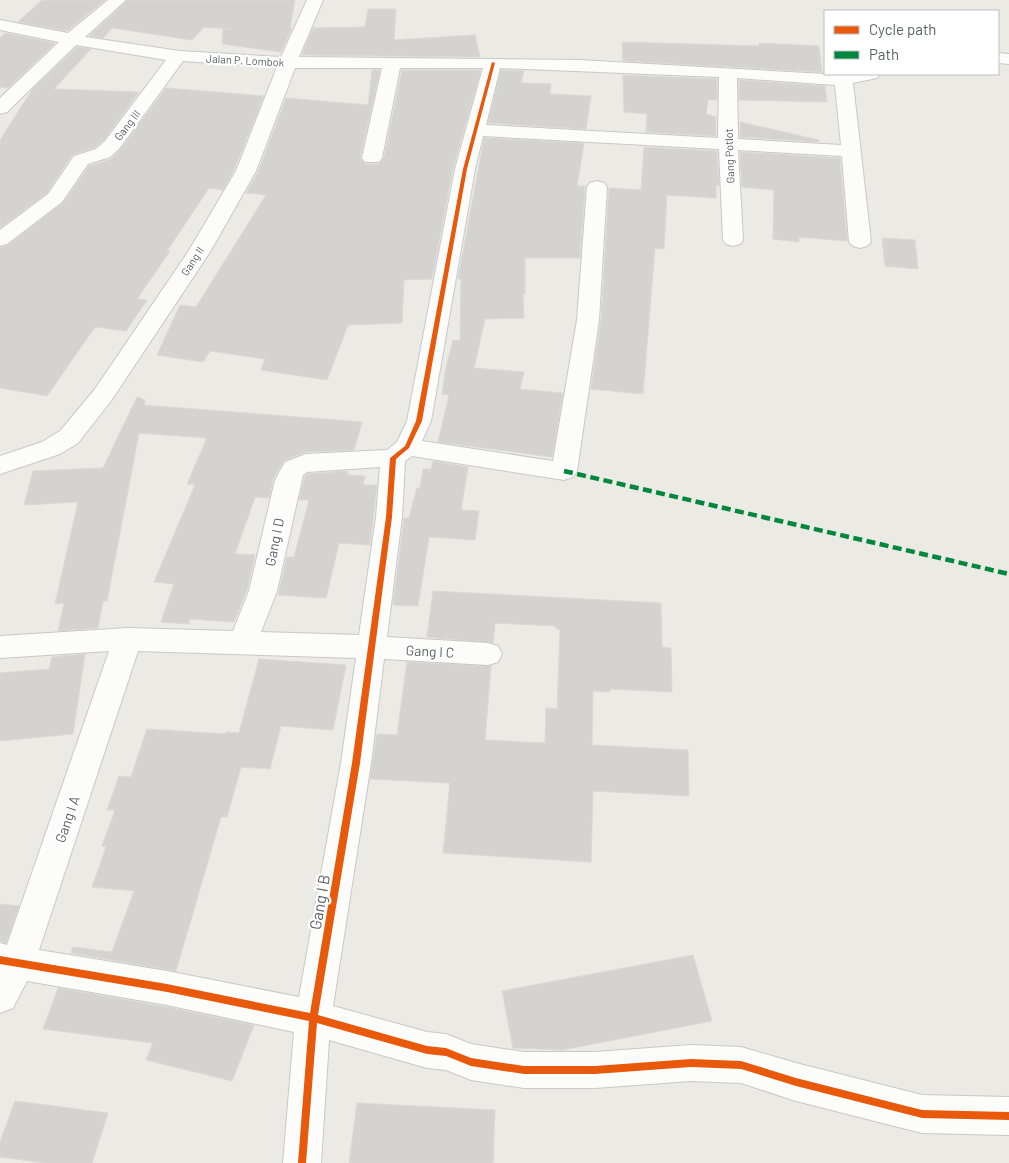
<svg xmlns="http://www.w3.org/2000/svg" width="1009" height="1163" viewBox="0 0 1009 1163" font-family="Barlow,sans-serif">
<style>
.building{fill:#d4d3d0;stroke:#dad9d4}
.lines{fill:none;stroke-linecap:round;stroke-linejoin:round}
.street-casing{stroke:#c8c8c7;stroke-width:2}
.street{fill:#fcfcfb;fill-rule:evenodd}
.quiet{stroke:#00873e;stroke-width:4.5;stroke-dasharray:9 4.5;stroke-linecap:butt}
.cycleway-casing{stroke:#fff;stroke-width:3}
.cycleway{fill:#e8590c;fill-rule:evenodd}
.labels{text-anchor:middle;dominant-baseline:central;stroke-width:4.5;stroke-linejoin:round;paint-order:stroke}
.far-street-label{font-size:11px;fill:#5b5e63;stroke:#fff}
.street-label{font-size:14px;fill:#5b5e63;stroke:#fff}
.near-street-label{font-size:16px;fill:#5b5e63;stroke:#fff}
</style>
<rect width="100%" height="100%" fill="#ebeae5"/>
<g class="building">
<path d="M42,0H105L67,31L18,22Z"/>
<path d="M128,0H295L290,28H292L281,52L222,44L223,29H231L204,27L192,40L112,28L103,38L89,36Z"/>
<path d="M368,9H396L394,40L475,35L480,57L302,55L313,28L365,27Z"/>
<path d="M5,33L55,43L8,88L0,87V38Z"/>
<path d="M622,42L759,46V43L819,46L822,72L623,61Z"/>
<path d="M77,47L91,49L54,89L139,92L104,140L95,147L72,155L47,193L0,228V140L32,90Z"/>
<path d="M372,70H380L360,158L365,164H379L384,158L402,70H481L453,168L432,279L404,280L402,323L348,325L327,380L261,370L265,359L210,351L203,362L157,355L180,305L196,307L266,195L246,193L258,172L286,98L368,105Z"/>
<path d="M501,70L524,71L521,83L551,84L550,94L591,96L586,129L488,123Z"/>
<path d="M623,75L717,79V100H708L706,114L716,117V136L646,132L647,114L624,112Z"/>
<path d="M739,80L825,86L827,102L739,100Z"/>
<path d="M166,88L264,96L234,170L223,190L209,188L167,251H170L137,299L147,300L126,331L95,327L47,396L0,388V248L8,245L63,203L89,166L111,159L120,150Z"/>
<path d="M740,122L819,140V142L740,137Z"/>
<path d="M484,138L584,143L577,186H585L580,258H525V294H523L524,318L485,319L474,368L524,372L520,389L563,393L552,457L438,442L449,395L442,394L446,367L453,340L460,341L461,279H458Z"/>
<path d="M644,147L717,151L719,185H716V198L667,195L664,249L655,248L643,394L591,389L601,320L609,188L641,190Z"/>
<path d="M740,152L840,158L847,241L799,237V242L773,239L774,190L742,187Z"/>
<path d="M882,238L915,240L918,269L885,266Z"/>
<path d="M137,397L145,400L144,405L362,422L354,450L306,452L284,460L273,479L269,498L255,497L235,554L255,555L247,590L234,622L190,619L189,624L161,622L174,584L154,582L195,485L187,484L207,438L139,433L107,601H103L98,628L58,631L64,603L55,604L78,502L24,505L33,471L103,468Z"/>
<path d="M433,461L468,467L461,510L479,511L475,540L429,537L418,606L393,605L404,518H409L417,488H420L423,469H431Z"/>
<path d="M348,471L347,475L365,476L363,485H377L370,545L339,543L326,598L278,595L287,557H294L309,500H299L305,476L308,474Z"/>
<path d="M433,591L661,603L662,647L671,648L672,692L610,689V692L593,691L592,745L688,750L689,796L593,791L591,862L443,853L450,783L370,779L377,734L397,735L407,662L491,666L485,740L545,743L546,708L557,709L560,629H556V626L495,623L493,643L427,637Z"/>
<path d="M85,654L73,734L0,741V673L49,669L52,657Z"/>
<path d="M259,659L346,665L333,730L281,726L270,769L241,767L227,817H221L176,971L71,953L73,947L112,952L134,891L92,887L106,847L102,846L115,810H107L119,776L131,777L147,729L225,734L226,732L239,733Z"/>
<path d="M0,904L19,906L6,943L0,941Z"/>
<path d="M693,955L712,1021L562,1050L513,1048L502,991Z"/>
<path d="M58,988L167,1007L254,1025L232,1081L146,1060L153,1043L43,1029Z"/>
<path d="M15,1101L108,1113L92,1163H45L0,1157V1142Z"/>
<path d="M357,1103L495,1110L493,1163H349Z"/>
</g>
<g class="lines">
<defs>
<g id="street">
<path d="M108,0H126L85,37L180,51L281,57L307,0H323L299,57L579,60L825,74H880L877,78L853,83L871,242L867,246L860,248L853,246L849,242L842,156L738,150L743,240L740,244L733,246L726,244L723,240L719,149L483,136L475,169L431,421L422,441L553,461L577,320L587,187L590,183L597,181L604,183L607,187L599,320L577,471L573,477L564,480L412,456L405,461L402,517L387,637L488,643L498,646L502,654L498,662L488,665L384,659L371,763L333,1006L427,1032L446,1034L471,1044L524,1052H595L691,1045L741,1047L796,1063L922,1095L1009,1097V1135L922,1133L796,1101L741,1083L691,1081L595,1088H524L471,1080L446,1070L427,1068L329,1040L321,1163H283L294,1032L167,1005L27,981L13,1008L0,1013V943L7,945L109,651L0,658V636L128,628L233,631L249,591L275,480L285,462L306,454L387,450L397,442L407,421L455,169L483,68H400L382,158L379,162H365L362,158L382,68H295L256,171L210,252L111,401L78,443L60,454L0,474V456L42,442L60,431L95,389L188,252L236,171L277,67L183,61L119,149L110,157L88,164L62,202L7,244L0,246V230L48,194L74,156L96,149L105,141L166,60L76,45L7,112L0,114V98L59,42L0,30V20L68,33ZM500,68L719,77L718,138L486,125ZM737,78L835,85L841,145L738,139ZM380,467L376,517L359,635L261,632L277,591L303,475L307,472ZM138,651L356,658L341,763L299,997L167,971L39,950Z"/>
<path d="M998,53L1009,54V64L998,63Z"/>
</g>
</defs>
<use href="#street" class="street-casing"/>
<use href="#street" class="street"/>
<path class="quiet" d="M564,471L1009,574"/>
<defs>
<path id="cycleway" d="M492,62L495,63L467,169L422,421L409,448L396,459L392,517L360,763L318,1015L427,1046L446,1048L471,1058L524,1066H595L691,1059L741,1061L796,1078L922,1110L1009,1112V1120L922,1118L796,1086L741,1069L691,1067L595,1074H524L471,1066L446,1056L427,1054L317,1023L306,1163H298L309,1021L167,992L0,964V956L167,984L310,1013L352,763L386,517L390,458L405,446L416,421L463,169Z"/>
</defs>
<use href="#cycleway" class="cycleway-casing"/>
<use href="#cycleway" class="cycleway"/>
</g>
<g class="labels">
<g class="far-street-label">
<text transform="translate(245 60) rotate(3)">Jalan P. Lombok</text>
<text transform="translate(127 125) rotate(-53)">Gang III</text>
<text transform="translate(729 156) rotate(-92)">Gang Potlot</text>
<text transform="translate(192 261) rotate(-57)">Gang II</text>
</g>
<g class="street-label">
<text transform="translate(274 542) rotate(-79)">Gang I D</text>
<text transform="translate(430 651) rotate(3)">Gang I C</text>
<text transform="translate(67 819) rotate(-71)">Gang I A</text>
</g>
<g class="near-street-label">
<text transform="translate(319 902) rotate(-80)">Gang I B</text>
</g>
</g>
<rect x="824" y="10" width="175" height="65" fill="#ffffff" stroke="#bdbfc1"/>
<rect x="834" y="26" width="25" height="8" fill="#e8590c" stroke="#bdbfc1"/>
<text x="869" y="35" font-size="15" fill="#5b5e63">Cycle path</text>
<rect x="834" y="51" width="25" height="8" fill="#00873e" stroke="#bdbfc1"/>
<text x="869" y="60" font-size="15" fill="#5b5e63">Path</text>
</svg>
